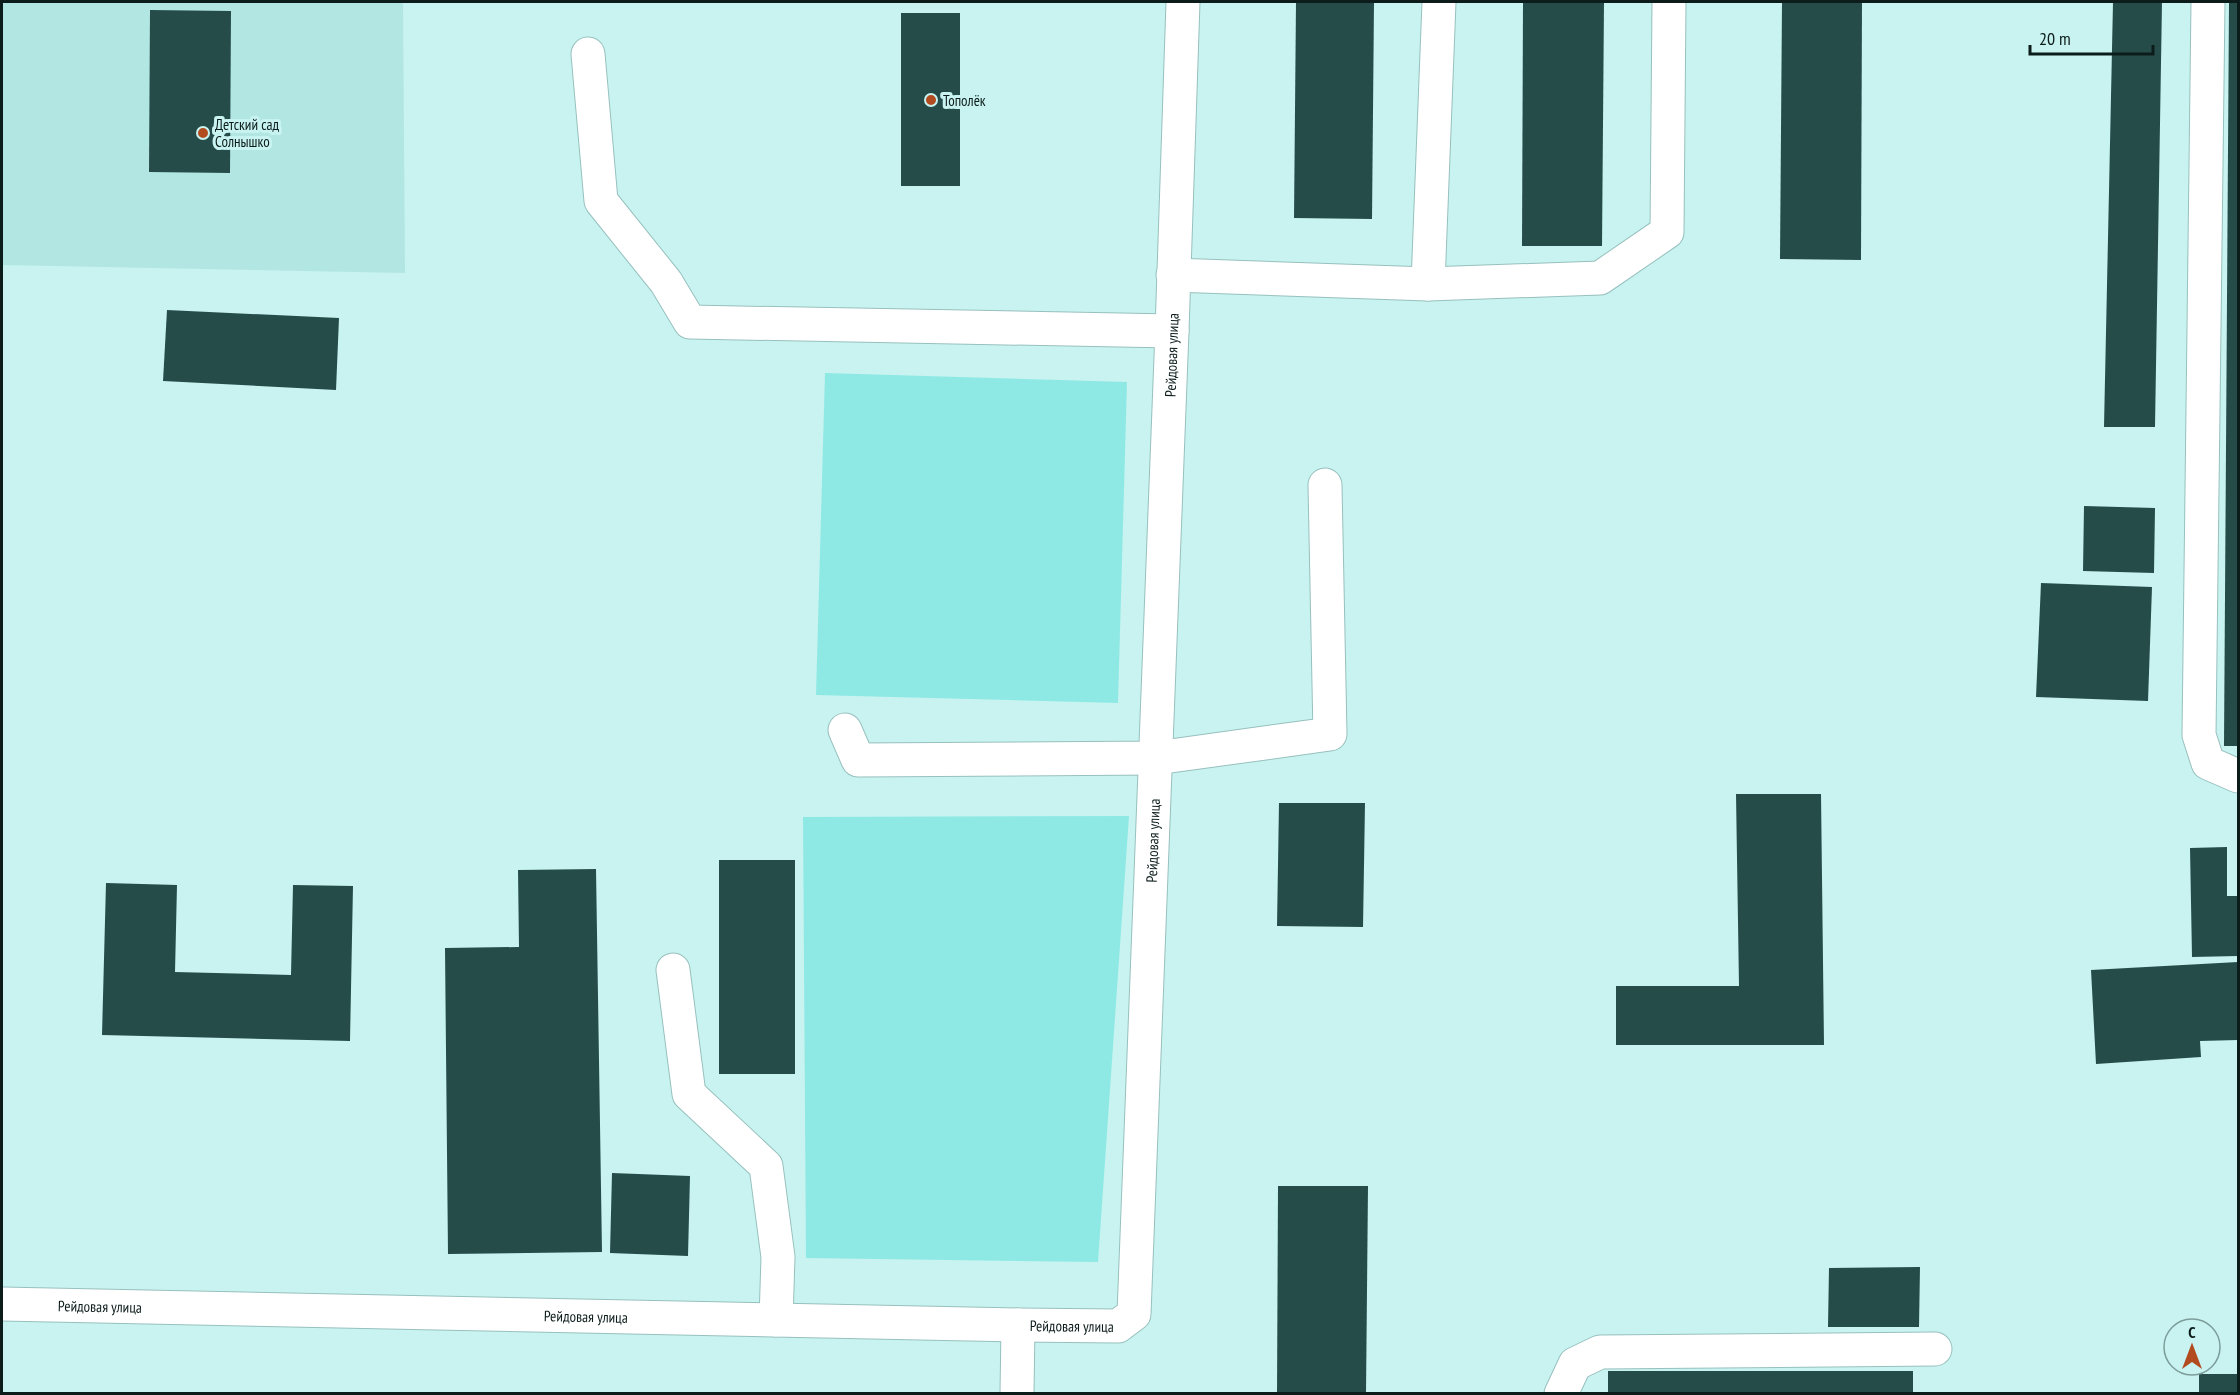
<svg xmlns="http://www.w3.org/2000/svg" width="2240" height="1395" viewBox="0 0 2240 1395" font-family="'PT Sans Narrow',sans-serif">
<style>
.built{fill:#b2e6e3}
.green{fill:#8ee9e5}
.building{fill:#264c4a}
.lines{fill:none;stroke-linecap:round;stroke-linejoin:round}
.minor-casing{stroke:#97c0be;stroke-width:35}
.minor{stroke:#fff;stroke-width:33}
.poi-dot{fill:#b24c20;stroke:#c8f3f0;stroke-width:2}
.labels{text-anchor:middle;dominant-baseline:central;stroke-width:6;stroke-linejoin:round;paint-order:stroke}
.poi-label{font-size:15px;fill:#0c1c1b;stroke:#c8f3f0;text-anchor:start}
.street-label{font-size:15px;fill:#0c1c1b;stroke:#c8f3f0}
</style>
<rect width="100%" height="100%" fill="#c8f3f0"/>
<path class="built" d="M2,2H403L405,273L2,265Z"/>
<g class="green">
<path d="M825,373L1127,382L1118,703L816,695Z"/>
<path d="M1129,816L1098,1262L806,1258L803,817Z"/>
</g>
<g class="building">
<path d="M1296,2H1374L1372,219L1294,218Z"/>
<path d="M1523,2H1604L1602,246H1522Z"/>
<path d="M1782,2H1862L1861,260L1780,259Z"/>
<path d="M2113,2H2162L2155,427H2104Z"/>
<path d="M2229,2H2238V746H2224Z"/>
<path d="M150,10L231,11L230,173L149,172Z"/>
<rect x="901" y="13" width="59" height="173"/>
<path d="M167,310L339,318L336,390L163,381Z"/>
<path d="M2084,506L2155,508L2154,573L2083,571Z"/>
<path d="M2041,583L2152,587L2148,701L2036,697Z"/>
<path d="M1736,794H1821L1824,1045H1616V986H1739Z"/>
<path d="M1279,803H1365L1363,927L1277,926Z"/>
<path d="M2227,847V896H2238V956L2192,957L2190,848Z"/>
<rect x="719" y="860" width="76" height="214"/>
<path d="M596,869L602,1252L448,1254L445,948L519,947L518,870Z"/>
<path d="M106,883L177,885L175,972L291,975L293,885L353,886L350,1041L102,1035Z"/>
<path d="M2238,962V1040L2200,1041L2201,1057L2096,1064L2091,970Z"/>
<path d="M612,1173L690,1176L688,1256L610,1253Z"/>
<path d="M1278,1186H1368L1366,1394H1277Z"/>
<path d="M1920,1267L1919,1327H1828L1829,1268Z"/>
<rect x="1608" y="1371" width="305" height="23"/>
<rect x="2199" y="1374" width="39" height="20"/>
</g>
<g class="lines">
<defs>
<g id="minor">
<path d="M2208,2L2199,735L2208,763L2238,776"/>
<path d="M588,54L601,201L666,282L690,322L1172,331"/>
<path d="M1173,275L1428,284L1600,278L1667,232L1669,2"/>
<path d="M1428,284L1439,2"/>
<path d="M845,730L858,760L1156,758L1330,734L1325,485"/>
<path d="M673,970L689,1094L766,1166L778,1257L776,1320"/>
<path id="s1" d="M2,1304L1018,1325L1118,1326L1134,1314L1172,331L1183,2"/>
<path d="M1017,1394L1018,1325"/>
<path d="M1561,1394L1575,1364L1600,1352L1935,1349"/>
</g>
</defs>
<use href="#minor" class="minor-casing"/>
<use href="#minor" class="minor"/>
</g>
<g class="poi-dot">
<circle cx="931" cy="100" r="6"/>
<circle cx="203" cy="133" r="6"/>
</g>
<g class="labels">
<g class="poi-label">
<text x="943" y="100">Тополёк</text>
<text x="215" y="124">Детский сад<tspan x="215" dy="17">Солнышко</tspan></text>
</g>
<g class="street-label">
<text stroke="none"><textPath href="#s1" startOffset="2096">Рейдовая улица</textPath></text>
<text stroke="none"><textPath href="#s1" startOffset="1610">Рейдовая улица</textPath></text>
<text stroke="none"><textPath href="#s1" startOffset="98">Рейдовая улица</textPath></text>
<text stroke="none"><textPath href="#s1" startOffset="584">Рейдовая улица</textPath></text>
<text stroke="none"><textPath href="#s1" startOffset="1070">Рейдовая улица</textPath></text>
</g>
</g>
<rect width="2240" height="1395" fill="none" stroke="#0c1c1b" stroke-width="6"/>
<g transform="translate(2192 1347)"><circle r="28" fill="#c8f3f0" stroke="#7d9d9b" stroke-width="1.5"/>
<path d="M0-4.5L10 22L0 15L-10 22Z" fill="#b24c20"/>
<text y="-9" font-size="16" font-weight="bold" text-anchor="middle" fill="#0c1c1b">С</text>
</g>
<path d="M2030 45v9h123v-9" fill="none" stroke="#0c1c1b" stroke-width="3"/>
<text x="2039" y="45" font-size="18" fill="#0c1c1b" stroke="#c8f3f0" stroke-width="4.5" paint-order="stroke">20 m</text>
</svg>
